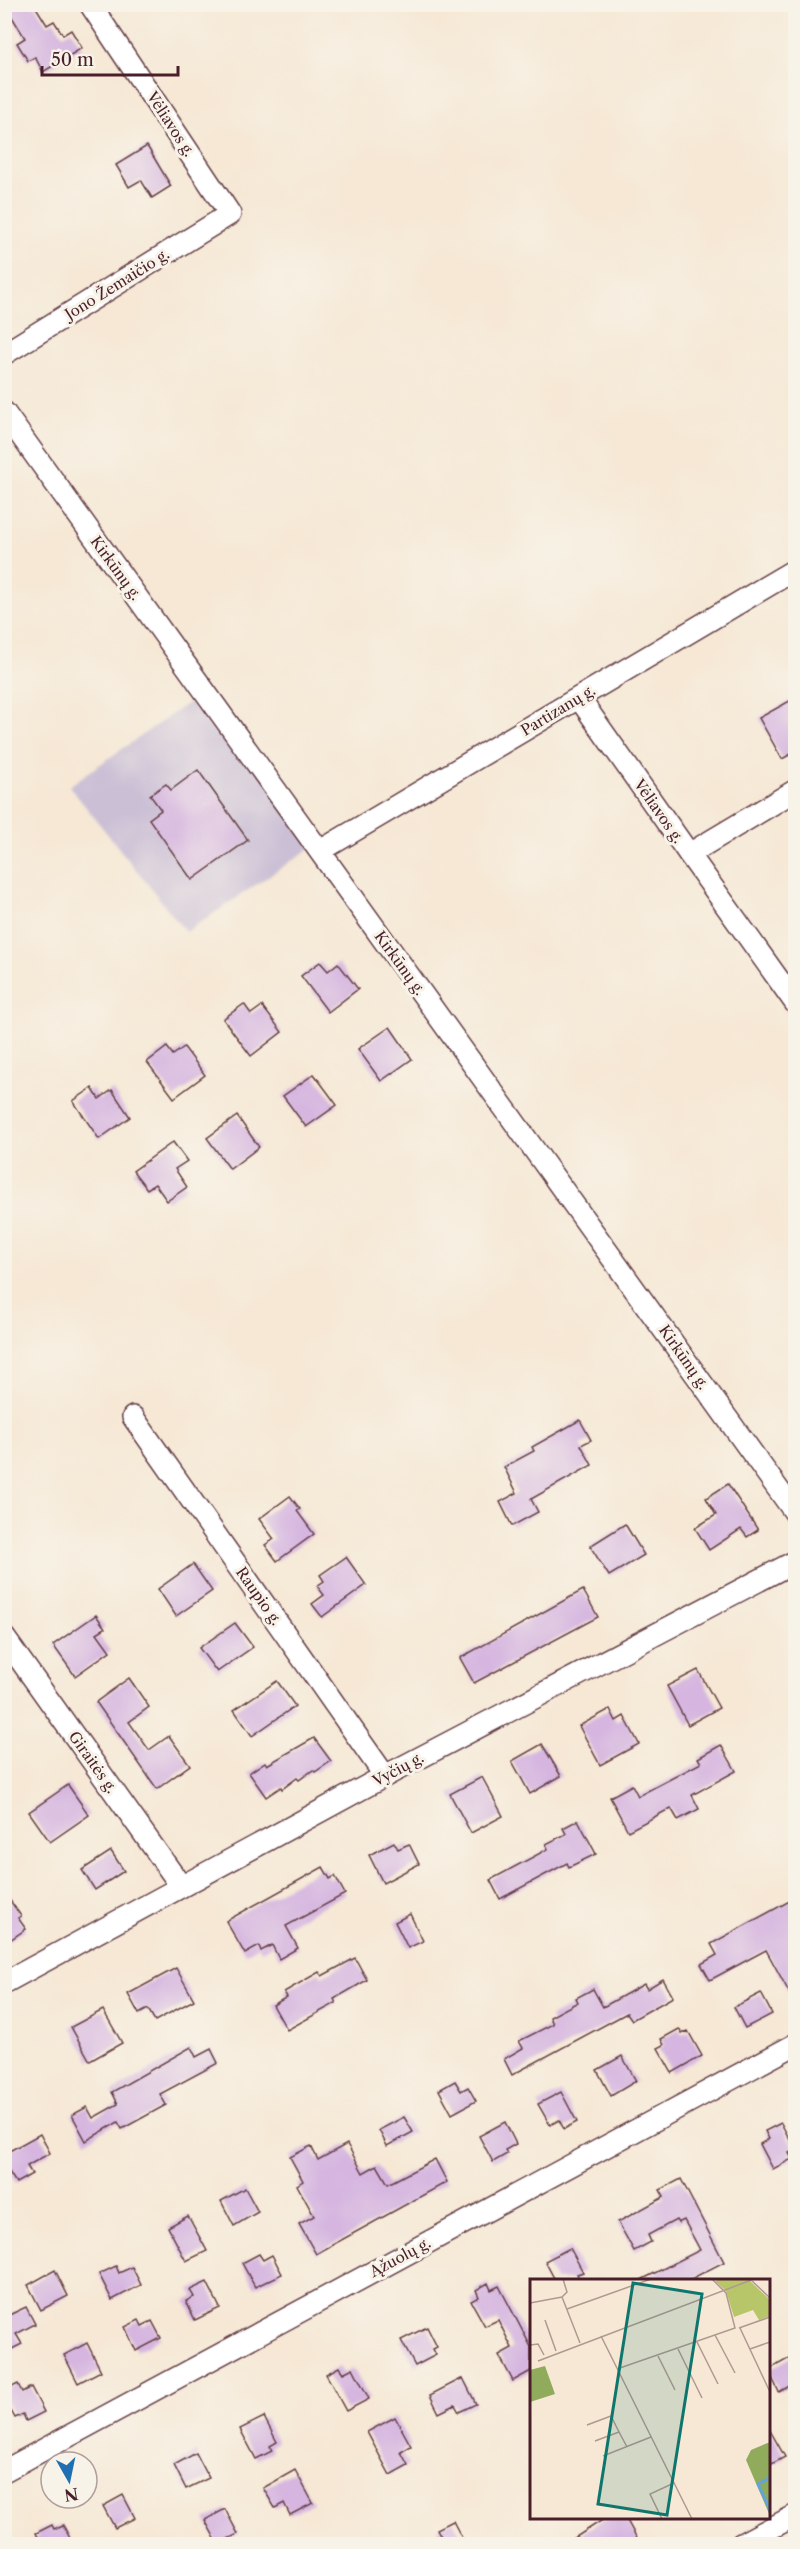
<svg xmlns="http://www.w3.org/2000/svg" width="800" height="2549" viewBox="0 0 800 2549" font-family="'Libre Caslon Text',serif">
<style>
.industrial{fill:#cbbfd5}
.building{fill:#d6b6e0}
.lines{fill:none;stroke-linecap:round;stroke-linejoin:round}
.minor-casing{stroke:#643d44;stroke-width:24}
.minor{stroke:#fff;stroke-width:21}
.labels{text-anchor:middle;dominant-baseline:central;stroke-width:6;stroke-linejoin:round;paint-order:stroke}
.street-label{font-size:15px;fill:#4a1f2b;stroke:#f7f3e8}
.inset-river{fill:none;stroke:#63a4d6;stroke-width:3}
.inset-road{fill:none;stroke:#b19891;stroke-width:1.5}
.view{fill:#0f766e;fill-opacity:0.15;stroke:#0f766e;stroke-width:3}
.inset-edge{fill:none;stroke:#4a1f2b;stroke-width:3}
</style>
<rect width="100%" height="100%" fill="#f7f3e8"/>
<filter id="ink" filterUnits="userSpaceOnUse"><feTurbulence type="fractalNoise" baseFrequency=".0167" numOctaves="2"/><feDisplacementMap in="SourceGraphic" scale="12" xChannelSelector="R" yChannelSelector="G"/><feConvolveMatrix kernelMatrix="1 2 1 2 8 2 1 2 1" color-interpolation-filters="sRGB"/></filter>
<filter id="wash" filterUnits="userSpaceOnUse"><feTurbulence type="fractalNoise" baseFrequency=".008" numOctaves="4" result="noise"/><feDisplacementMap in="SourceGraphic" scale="24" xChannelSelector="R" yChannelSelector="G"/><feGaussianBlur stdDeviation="1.35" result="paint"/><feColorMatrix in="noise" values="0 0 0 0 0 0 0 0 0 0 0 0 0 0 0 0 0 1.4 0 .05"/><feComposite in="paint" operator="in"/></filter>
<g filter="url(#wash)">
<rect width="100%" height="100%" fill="#f6e8d5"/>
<path class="industrial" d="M204,692L315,845L186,932L69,786Z"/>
<g id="blocks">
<g class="building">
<path d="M4,4H34L47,25L54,21L63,35L71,30L82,48L43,72L35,57L28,61L17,43L25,38Z"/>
<path d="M147,146L171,186L152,198L141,180L129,187L116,165Z"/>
<path d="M795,698V752L782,759L759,718Z"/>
<path d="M198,770L248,840L192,880L149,819L161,810L150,795L166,784L171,790Z"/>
<path d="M320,962L328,971L338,963L358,989L328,1012L301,976Z"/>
<path d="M244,1004L251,1014L262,1006L282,1032L251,1056L223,1019Z"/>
<path d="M390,1027L412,1059L381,1081L358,1049Z"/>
<path d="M167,1047L173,1055L184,1047L205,1075L174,1098L147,1062Z"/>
<path d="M314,1074L337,1105L306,1127L283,1096Z"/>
<path d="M92,1088L99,1099L112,1090L130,1117L99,1139L73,1101Z"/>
<path d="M237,1116L259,1147L230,1169L207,1138Z"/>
<path d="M173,1142L187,1161L175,1169L187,1187L167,1201L155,1184L147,1189L133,1171Z"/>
<path d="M580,1420L591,1440L581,1445L592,1465L531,1499L538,1512L512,1526L500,1502L517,1493L504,1467L534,1451L532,1447Z"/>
<path d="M728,1484L758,1530L747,1537L741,1529L709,1550L695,1528L716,1515L706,1498Z"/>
<path d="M290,1496L300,1509L297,1511L314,1534L277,1561L265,1545L274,1539L259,1519Z"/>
<path d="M625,1524L644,1555L609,1576L590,1546Z"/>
<path d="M346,1557L366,1585L322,1617L312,1604L324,1595L317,1586L324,1581L320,1575Z"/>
<path d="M193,1564L212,1591L176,1616L158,1589Z"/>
<path d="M583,1590L598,1617L474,1683L460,1658Z"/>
<path d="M96,1615L105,1628L97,1633L110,1651L75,1676L53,1645Z"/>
<path d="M235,1623L253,1647L217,1672L199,1648Z"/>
<path d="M698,1670L719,1708L688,1725L667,1686Z"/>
<path d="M129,1678L149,1707L129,1722L149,1750L169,1736L190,1765L157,1789L96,1702Z"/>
<path d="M277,1681L295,1706L252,1736L234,1710Z"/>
<path d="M610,1709L616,1721L624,1716L639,1744L600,1765L579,1726Z"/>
<path d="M314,1738L331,1761L315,1772L313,1770L299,1780L297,1778L282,1789L281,1787L266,1797L249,1773L265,1762L267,1765Z"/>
<path d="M542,1744L561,1776L530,1794L512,1761Z"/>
<path d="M721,1745L736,1771L692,1795L699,1809L678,1820L671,1808L628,1831L610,1797L632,1785L638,1796L701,1763L698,1758Z"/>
<path d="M482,1777L503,1816L471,1833L450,1794Z"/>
<path d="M68,1785L89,1815L50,1842L29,1812Z"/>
<path d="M578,1820L596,1854L569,1867L567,1863L500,1899L490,1880L548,1849L546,1844L566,1834L563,1828Z"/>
<path d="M394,1842L398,1849L409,1844L419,1864L383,1883L369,1855Z"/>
<path d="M111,1851L124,1871L95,1890L82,1870Z"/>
<path d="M323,1867L330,1879L335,1876L345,1894L286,1926L298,1948L279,1959L272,1945L261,1951L259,1946L245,1954L226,1921Z"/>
<path d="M4,1892L21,1916L18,1918L26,1929L4,1944Z"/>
<path d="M795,1898V2003L766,1950L710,1980L701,1964L717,1955L711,1944Z"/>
<path d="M410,1914L423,1941L408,1948L395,1922Z"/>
<path d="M355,1958L367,1980L334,1999L336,2003L287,2030L273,2005L287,1997L284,1992L319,1972L322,1976Z"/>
<path d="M176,1968L194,2000L155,2021L148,2009L139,2014L128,1994Z"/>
<path d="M663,1979L673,1997L632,2020L627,2013L512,2075L504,2059L523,2048L519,2041L553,2024L550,2017L578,2002L576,1998L593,1989L603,2007L644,1984L647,1989Z"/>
<path d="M761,1993L772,2014L745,2028L734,2007Z"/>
<path d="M103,2010L122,2043L90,2061L71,2027Z"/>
<path d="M679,2029L682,2034L688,2031L702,2056L672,2073L658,2048L664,2045L661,2039Z"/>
<path d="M191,2047L196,2057L211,2049L218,2063L160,2094L166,2105L122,2129L118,2122L86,2141L72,2115L87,2107L93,2118L118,2104L112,2092Z"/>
<path d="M622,2056L636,2081L611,2096L597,2070Z"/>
<path d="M455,2081L461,2091L468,2087L476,2101L452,2114L439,2090Z"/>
<path d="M561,2092L577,2122L564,2129L559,2120L550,2125L538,2104Z"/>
<path d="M404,2117L413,2132L387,2146L379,2130Z"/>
<path d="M505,2122L516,2144L505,2150L507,2154L493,2162L479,2136Z"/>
<path d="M781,2123L795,2150L789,2153L792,2159L773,2169L760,2144L769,2139L765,2131Z"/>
<path d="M40,2134L50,2153L27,2166L32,2174L16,2183L4,2164V2154Z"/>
<path d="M347,2144L363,2173L377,2165L388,2184L435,2159L447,2182L316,2254L299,2224L314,2216L297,2185L303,2181L290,2157L311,2146L318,2160Z"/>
<path d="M681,2179L724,2262L689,2280H641L700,2250L684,2220L678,2223L676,2220L648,2235L651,2242L634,2251L618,2222L664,2197L660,2190Z"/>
<path d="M245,2188L258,2212L234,2226L221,2201Z"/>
<path d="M188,2216L207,2251L186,2261L168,2227Z"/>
<path d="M570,2248L583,2272L577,2274L580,2280H555L545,2261Z"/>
<path d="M259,2254L263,2260L272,2255L282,2274L255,2287L242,2263Z"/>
<path d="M116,2266L119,2273L132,2267L141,2285L112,2300L99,2274Z"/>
<path d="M55,2270L68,2296L41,2310L28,2285Z"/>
<path d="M207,2282L220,2308L195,2320L186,2301L194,2297L190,2290Z"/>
<path d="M488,2283L491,2290L499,2286L531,2347V2371L513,2381L499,2355L512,2348L498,2320L485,2326L471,2301L479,2297L476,2290Z"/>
<path d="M26,2307L35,2324L16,2334L22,2344L4,2353V2311L7,2316Z"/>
<path d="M139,2320L142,2326L152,2321L161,2338L136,2351L125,2327Z"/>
<path d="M427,2327L437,2347L433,2349L436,2355L415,2366L401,2340Z"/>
<path d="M87,2343L101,2371L78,2383L64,2355Z"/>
<path d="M795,2355V2383L779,2392L768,2370Z"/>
<path d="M339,2367L343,2373L353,2368L369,2399L346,2411L326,2374Z"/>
<path d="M463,2378L476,2404L459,2412L455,2405L439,2413L430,2395Z"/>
<path d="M18,2384L22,2392L31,2387L44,2412L26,2421L23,2414L15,2418L4,2398V2391Z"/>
<path d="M264,2417L277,2442L270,2446L272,2451L256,2459L240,2429Z"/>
<path d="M395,2417L411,2446L401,2452L408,2465L390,2475L367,2432Z"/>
<path d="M768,2427L785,2457L768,2466Z"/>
<path d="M196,2453L209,2478L186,2489L174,2465Z"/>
<path d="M295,2470L313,2503L290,2515L284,2503L275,2508L263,2488Z"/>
<path d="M123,2495L135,2518L115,2528L103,2506Z"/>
<path d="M225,2509L238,2534L218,2544L205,2520Z"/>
<path d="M607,2517H625L640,2544H565Z"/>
<path d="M453,2521L465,2544H445L437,2529Z"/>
<path d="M52,2525L54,2529L63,2525L73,2544H22L38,2537L36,2533Z"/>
</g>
</g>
</g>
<g filter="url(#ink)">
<use href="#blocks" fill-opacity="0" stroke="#643d44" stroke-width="1.5"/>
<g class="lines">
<defs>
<g id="minor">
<path d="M4,354L230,214L90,4"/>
<path d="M4,412L796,1514"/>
<path d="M579,698L689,854L796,790"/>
<path d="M320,851L796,569"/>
<path d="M689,854L796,1004"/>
<path d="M133,1417L385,1776"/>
<path d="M4,1637L181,1886"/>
<path d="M4,1983L385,1776L796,1561"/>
<path d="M4,2471L796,2044"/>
<path d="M741,2544L796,2515"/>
</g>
</defs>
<use href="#minor" class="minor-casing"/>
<use href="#minor" class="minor"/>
</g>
</g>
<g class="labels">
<g class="street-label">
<text transform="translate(171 124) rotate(57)">Vėliavos g.</text>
<text transform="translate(117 284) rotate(-32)">Jono Žemaičio g.</text>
<text transform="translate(116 568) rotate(54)">Kirkūnų g.</text>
<text transform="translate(558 710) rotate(-31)">Partizanų g.</text>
<text transform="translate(659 811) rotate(55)">Vėliavos g.</text>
<text transform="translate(400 963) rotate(54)">Kirkūnų g.</text>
<text transform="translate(684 1357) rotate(55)">Kirkūnų g.</text>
<text transform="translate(259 1596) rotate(55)">Raupio g.</text>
<text transform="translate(93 1762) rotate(55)">Giraitės g.</text>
<text transform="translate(398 1769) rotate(-28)">Vyčių g.</text>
<text transform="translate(400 2257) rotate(-28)">Ąžuolų g.</text>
</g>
</g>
<g transform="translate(530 2279)">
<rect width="240" height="240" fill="#f6e8d5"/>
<path d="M190,0H218L240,21V37L229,41L223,31L204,38L196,12L185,2Z" fill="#b7c668"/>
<path d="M15,87L25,115L0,123V91ZM240,163V237L216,181L221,171Z" fill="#91ab5c"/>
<path class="inset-river" d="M240,199L228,205L240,231"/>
<path class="inset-road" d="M220,0L240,19M32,18L50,64M32,18L37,13L33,0M0,24L32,18M37,30L121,0M15,41L26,72M209,49L240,38M210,49L240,113M185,56L205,94M71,57L162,240M167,63L188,105M0,66L8,65L14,76M148,70L172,119M220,70L240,63M128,77L145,111M8,82L224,0M87,90L205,49L196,14L182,0M57,146L81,137L89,153M65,162L89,153L97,168M73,177L121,158M132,240L120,215L144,204"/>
<path class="view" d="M103,4L172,15L137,236L68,225Z"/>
<rect width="240" height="240" class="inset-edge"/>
</g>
<rect width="800" height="2549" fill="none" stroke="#f7f3e8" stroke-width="24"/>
<g transform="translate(69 2480) rotate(171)"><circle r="28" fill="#f7f3e8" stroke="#b29e9c" stroke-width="1.5"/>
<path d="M0-4.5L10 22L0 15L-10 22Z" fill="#1f6fb2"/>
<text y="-9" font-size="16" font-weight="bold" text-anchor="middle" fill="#4a1f2b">N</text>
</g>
<path d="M42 66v9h136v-9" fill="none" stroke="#4a1f2b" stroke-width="3"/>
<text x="51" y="66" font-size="18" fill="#4a1f2b" stroke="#f7f3e8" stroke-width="4.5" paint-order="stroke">50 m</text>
</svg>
